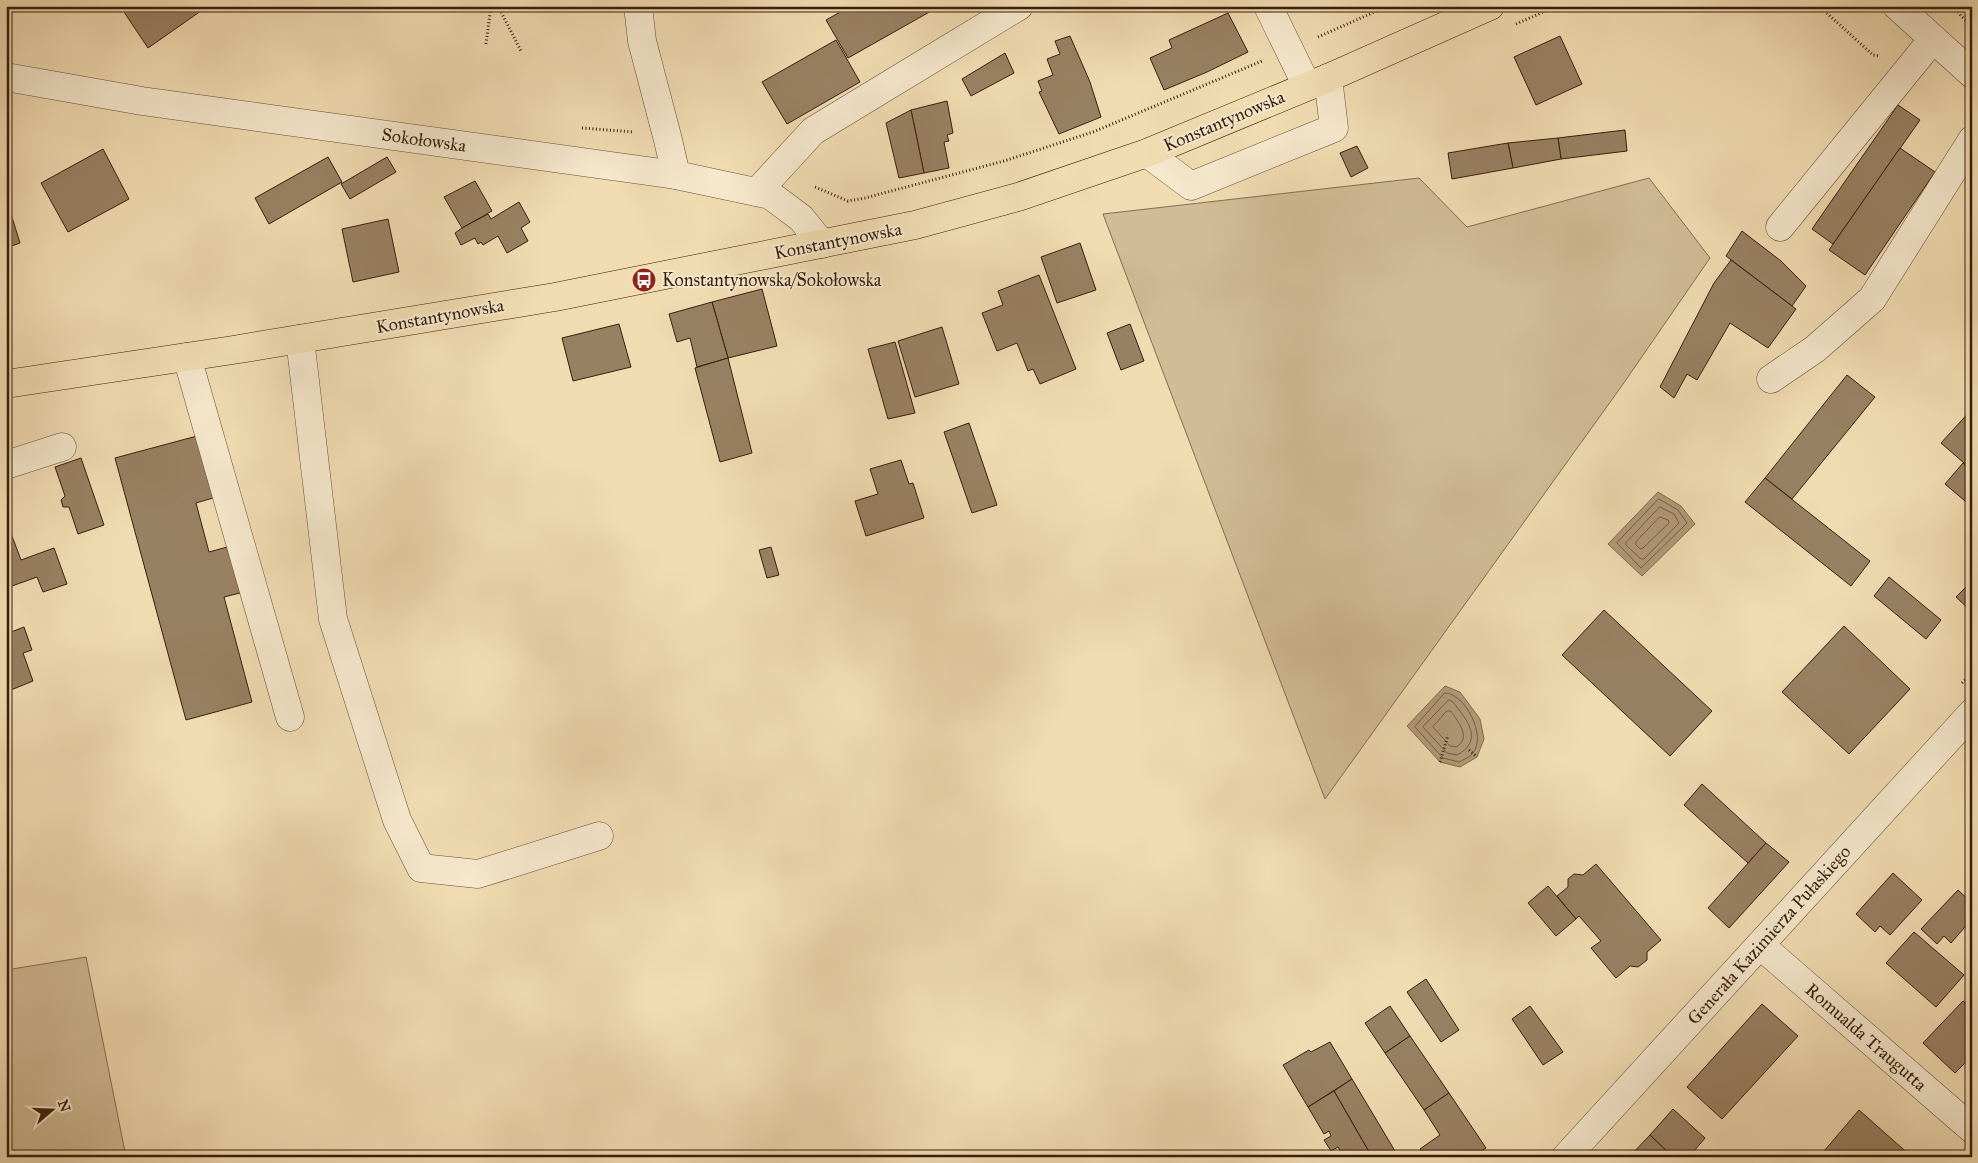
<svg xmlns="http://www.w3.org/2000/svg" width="1978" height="1163" viewBox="0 0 1978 1163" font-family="'IM FELL Great Primer',serif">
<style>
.green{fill:#d1bc96;stroke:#846d52}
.water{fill:#b29b7a;stroke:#81694e}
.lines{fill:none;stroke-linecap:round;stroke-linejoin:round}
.shore{stroke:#745c44;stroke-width:1}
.building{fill:#988163;stroke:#371e0d}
.minor-casing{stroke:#664e36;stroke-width:29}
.major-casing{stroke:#371e0d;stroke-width:29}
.path{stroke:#371e0d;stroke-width:3;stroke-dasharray:1 2.5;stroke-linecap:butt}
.minor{stroke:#f6e8cd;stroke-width:28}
.major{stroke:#f1dcb2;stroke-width:28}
.labels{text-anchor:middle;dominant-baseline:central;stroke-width:4;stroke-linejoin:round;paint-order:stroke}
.street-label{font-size:18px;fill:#371e0d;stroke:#f6e8cd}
.poi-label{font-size:18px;fill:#371e0d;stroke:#f6e8cd;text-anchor:start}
</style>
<rect width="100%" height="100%" fill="#f1dcb2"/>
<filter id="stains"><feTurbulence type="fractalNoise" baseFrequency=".004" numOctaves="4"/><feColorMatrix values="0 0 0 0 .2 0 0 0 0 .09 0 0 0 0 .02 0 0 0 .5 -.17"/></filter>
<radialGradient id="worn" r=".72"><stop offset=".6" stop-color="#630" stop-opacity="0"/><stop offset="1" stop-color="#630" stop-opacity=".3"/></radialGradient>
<g class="green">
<path d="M1419,178L1467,227L1649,178L1710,258L1621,387L1325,799L1103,214Z"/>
<path d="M86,957L126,1157H6V970Z"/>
</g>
<g class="water">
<path d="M1658,492L1681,506L1695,524L1642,576L1608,544Z"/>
<path d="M1445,686L1460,692L1480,719L1484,739L1477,757L1460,767L1440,762L1407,726Z"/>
</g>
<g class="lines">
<g class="shore">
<path d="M1659,499L1678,510L1687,523L1641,568L1617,543Z"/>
<path d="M1660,507L1674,514L1679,523L1644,559H1641L1626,545V543Z"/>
<path d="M1660,517L1668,520L1669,523L1643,548L1640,549L1636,545V542Z"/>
<path d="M1445,693C1465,693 1487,736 1473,753C1470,757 1463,760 1459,762L1443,758L1415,727Z"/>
<path d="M1449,700L1453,702C1466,719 1485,740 1457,755L1447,753L1423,727Z"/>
<path d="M1447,711H1451C1458,722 1472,738 1456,747L1450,746L1433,727Z"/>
</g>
</g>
<g class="building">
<path d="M120,6H208L148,48Z"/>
<path d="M851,6H940L848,58L826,20Z"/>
<path d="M1228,13L1248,52L1207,72L1164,90L1150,58L1172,48L1169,40Z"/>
<path d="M1070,36L1090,82L1101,117L1059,134L1039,92L1042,91L1038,81L1053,75L1047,59L1060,54L1055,41Z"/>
<path d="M1560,36L1582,84L1536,105L1514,57Z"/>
<path d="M836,40L860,82L787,124L762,82Z"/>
<path d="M1005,53L1014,73L971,96L962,79Z"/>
<path d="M947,101L953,133L947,135L949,141L944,142L949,168L924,173L911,110Z"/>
<path d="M1898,105L1920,120L1833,244L1812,229Z"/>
<path d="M911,110L924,173L899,178L886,123Z"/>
<path d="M1625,130L1627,151L1561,159L1558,138Z"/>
<path d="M1558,138L1561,159L1513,168L1508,143Z"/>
<path d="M1508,143L1513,168L1452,179L1448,153Z"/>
<path d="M1357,146L1368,168L1351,177L1340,153Z"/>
<path d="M1900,148L1935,172L1865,275L1829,250Z"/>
<path d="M103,149L129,199L68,232L41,183Z"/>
<path d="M328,157L342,182L269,224L255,198Z"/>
<path d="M387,157L396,172L350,199L341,184Z"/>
<path d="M475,181L492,211L462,228L444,197Z"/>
<path d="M7,201L20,243L6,248V202Z"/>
<path d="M519,202L530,222L521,228L528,241L507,253L498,236L483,245L481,242L478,244L475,238L461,245L455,233L462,228L488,214L491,219Z"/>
<path d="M388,219L399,272L353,282L342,229Z"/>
<path d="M1742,231L1781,261L1806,286L1792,306L1726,256Z"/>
<path d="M1080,243L1096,290L1057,303L1041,257Z"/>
<path d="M1731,260L1796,309L1768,348L1730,323L1697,380L1687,374L1674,398L1660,387L1714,283Z"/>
<path d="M1039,275L1076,369L1040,384L1033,369L1028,371L1017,343L997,351L982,313L1003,305L998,291Z"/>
<path d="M762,289L777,346L728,358L712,302Z"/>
<path d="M712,302L728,358L697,367L690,338L677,342L669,314Z"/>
<path d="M619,324L631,367L573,381L562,338Z"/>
<path d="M1130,324L1144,361L1121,370L1107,333Z"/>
<path d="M942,327L959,384L915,397L898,341Z"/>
<path d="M895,342L915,413L888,419L868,349Z"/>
<path d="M728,358L752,453L720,462L695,368Z"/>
<path d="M1847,375L1875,397L1792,499L1765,478Z"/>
<path d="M1972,409V470L1941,443Z"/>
<path d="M969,423L997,505L972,513L944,432Z"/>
<path d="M197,436L213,498L196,503L209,552L231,546L244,592L224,597L252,702L186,720L115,458Z"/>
<path d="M81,458L104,525L78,534L69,507H63L61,500L65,496L55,467Z"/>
<path d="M901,460L909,484L913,483L924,518L866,536L855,501L878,494L870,469Z"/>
<path d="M1963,463L1972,470V507L1945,484Z"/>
<path d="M1765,478L1870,561L1851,586L1745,502Z"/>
<path d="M6,520L21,560L54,548L67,584L43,592L37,577L12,586L6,571Z"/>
<path d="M771,547L779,575L767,578L759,550Z"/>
<path d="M1889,577L1941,620L1926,639L1874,596Z"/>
<path d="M1972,581V612L1956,597Z"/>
<path d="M1604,610L1712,711L1670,756L1562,655Z"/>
<path d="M1844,626L1910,689L1849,754L1782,692Z"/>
<path d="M24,627L32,650L23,653L33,681L6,692V634Z"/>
<path d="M1702,784L1766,843L1748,863L1684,805Z"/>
<path d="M1766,843L1789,862L1729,928L1708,908Z"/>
<path d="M1596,864L1661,940L1647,952V960L1638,967L1630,966L1616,978L1591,948L1601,941L1579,916L1576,919L1557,896L1568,887V879L1574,874L1583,875Z"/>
<path d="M1893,873L1922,900L1890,935L1880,926L1875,932L1856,914Z"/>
<path d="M1548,886L1576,919L1556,936L1528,903Z"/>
<path d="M1958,890L1972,903V919L1951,943L1944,936L1937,944L1921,929Z"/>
<path d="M1914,932L1964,975L1936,1007L1886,963Z"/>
<path d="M1426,979L1459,1030L1441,1042L1407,992Z"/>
<path d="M1963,1001L1972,1009V1056L1955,1073L1923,1043Z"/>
<path d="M1762,1004L1798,1036L1722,1119L1687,1087Z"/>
<path d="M1390,1006L1410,1036L1385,1053L1365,1023Z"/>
<path d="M1530,1006L1563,1052L1543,1065L1512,1019Z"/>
<path d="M1410,1036L1449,1093L1424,1110L1385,1053Z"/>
<path d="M1330,1042L1352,1079L1308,1107L1283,1065L1309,1050L1311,1052Z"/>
<path d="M1352,1079L1395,1151L1384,1157H1372L1334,1091Z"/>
<path d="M1334,1091L1372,1157H1344L1338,1147L1331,1151L1324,1140L1331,1136L1329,1131L1324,1134L1308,1107Z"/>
<path d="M1449,1093L1486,1148L1472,1157H1425L1420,1149L1440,1135L1424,1110Z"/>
<path d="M1673,1109L1705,1138L1689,1157H1673L1650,1135Z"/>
<path d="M1859,1110L1912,1157H1819Z"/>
<path d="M1650,1135L1673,1157H1629Z"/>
</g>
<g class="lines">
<defs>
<g id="minor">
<path d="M638,6L642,41L668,140L676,175"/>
<path d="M1268,6L1307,86"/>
<path d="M1897,6L1972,74"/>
<path d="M6,77L142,101L676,175L770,195L801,218L822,244"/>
<path d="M1147,153L1191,186L1334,128L1328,78"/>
<path d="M757,192L813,131L1019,6"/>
<path d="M1780,227L1933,39"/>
<path d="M300,339L333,619L397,820L421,868L478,874L599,836"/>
<path d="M187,357L290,717"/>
<path d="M1771,379L1815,349L1872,299L1972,140"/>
<path d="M6,465L62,447"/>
<path d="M1760,945L1972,1129"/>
<path d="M1566,1157L1972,713"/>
</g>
<path id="major" d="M6,384L233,350L555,297L915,225L1018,197L1147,153L1328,78L1490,6"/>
</defs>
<use href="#minor" class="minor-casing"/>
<use href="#major" class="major-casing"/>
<g class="path">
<path d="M498,6L521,51"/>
<path d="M1819,6L1873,55L1880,56"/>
<path d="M1954,6L1961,16L1972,26"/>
<path d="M1516,24L1557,6"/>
<path d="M1318,37L1388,6"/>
<path d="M486,44L491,6"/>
<path d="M582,128L633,132"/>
<path d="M815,187L848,201L865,198L1004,161L1093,132L1262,61"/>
<path d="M1962,683L1972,673"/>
<path d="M1469,750L1477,757"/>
<path d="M1440,762L1448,735"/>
</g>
<use href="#minor" class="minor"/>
<use href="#major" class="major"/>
</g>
<defs>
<symbol id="bus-disc" viewBox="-11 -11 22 22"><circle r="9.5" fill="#8f2418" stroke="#f6e8cd"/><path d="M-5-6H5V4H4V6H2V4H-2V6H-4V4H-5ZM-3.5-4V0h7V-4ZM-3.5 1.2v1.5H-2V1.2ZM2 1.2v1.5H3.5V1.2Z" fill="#fff"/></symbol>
</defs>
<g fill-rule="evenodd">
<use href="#bus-disc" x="630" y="266" width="28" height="28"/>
</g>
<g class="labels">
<g class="street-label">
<text transform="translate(1224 121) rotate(-23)">Konstantynowska</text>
<text transform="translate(424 140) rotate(8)">Sokołowska</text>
<text transform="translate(838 241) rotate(-11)">Konstantynowska</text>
<text transform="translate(440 316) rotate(-10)">Konstantynowska</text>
<text transform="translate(1769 935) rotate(-48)">Generała Kazimierza Pułaskiego</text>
<text transform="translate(1866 1037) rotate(41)">Romualda Traugutta</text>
</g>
<g class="poi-label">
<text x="662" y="280">Konstantynowska/Sokołowska</text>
</g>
</g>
<rect width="1978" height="1163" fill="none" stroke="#f1dcb2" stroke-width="25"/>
<rect x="8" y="8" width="1963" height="1148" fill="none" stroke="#371e0d" stroke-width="2.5"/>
<rect x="12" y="12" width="1953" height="1138" fill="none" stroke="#371e0d"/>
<g transform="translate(52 1110) rotate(71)" stroke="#f6e8cd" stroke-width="4" paint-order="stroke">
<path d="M0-4L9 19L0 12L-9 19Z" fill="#371e0d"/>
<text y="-8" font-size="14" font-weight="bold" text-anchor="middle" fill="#371e0d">N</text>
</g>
<rect width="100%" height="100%" filter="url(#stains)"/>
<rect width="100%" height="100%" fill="url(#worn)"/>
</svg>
